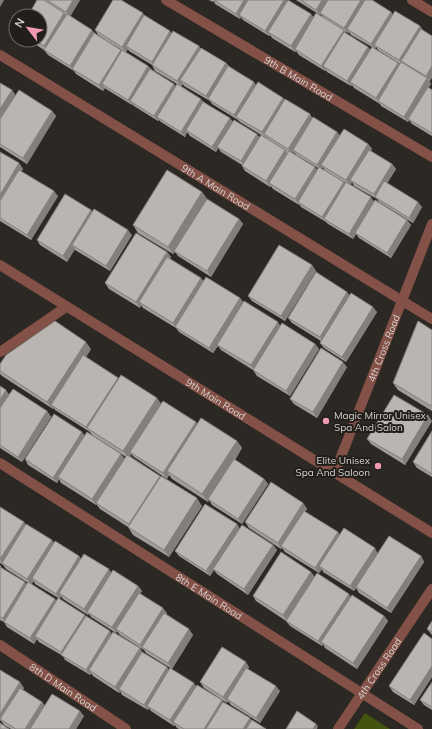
<svg xmlns="http://www.w3.org/2000/svg" width="432" height="729" viewBox="0 0 432 729" font-family="Mulish,sans-serif">
<style>
.green{fill:#435310}
.lines{fill:none;stroke-linecap:round;stroke-linejoin:round}
.minor{stroke:#835147;stroke-width:10}
.tertiary{stroke:#835147;stroke-width:10}
.wall{fill:#a19c98;fill-rule:evenodd}
.shaded-wall{fill:#837f7c}
.building{fill:#bbb5b1;stroke:#837f7c}
.poi-dot{fill:#f09ab6;stroke:#221f1b;stroke-width:1.5}
.labels{text-anchor:middle;dominant-baseline:central;stroke-width:4;stroke-linejoin:round;paint-order:stroke}
.street-label{font-size:10px;fill:#d6d4d1;stroke:#221f1b}
.poi-label{font-size:10px;fill:#d6d4d1;stroke:#221f1b;text-anchor:start}
</style>
<rect width="100%" height="100%" fill="#2c2824"/>
<path class="green" d="M365,713L390,729H354Z"/>
<g class="lines">
<g class="minor">
<path id="s1" d="M166,0L432,157"/>
<path d="M412,0L432,12"/>
<path id="s2" d="M0,55L432,319"/>
<path d="M0,352L66,307"/>
<path id="s3" d="M0,463L418,729"/>
<path id="s4" d="M335,472L432,224"/>
<path id="s5" d="M0,645L126,729"/>
<path id="s6" d="M338,729L432,589"/>
</g>
<path class="tertiary" id="s7" d="M0,265L432,533"/>
</g>
<g class="wall">
<path d="M44,0H80L70,16L95,33L121,50L122,51V50L99,36L95,30L144,15L171,33L199,46L200,48L226,63L229,66L256,85L283,98L285,100L310,114L312,118L337,132L340,136L368,144L372,149L371,151L392,164L396,169L387,183L422,207L413,223L379,202L377,199L354,186L352,182L350,185L374,202L407,220L411,225L391,258L359,238L356,234L353,239L328,224L326,222L301,207L299,204V205L273,189L271,186L270,187L245,171L242,166V165L221,152L218,148L216,152L190,136L187,132L185,137L161,122L159,120L158,121L134,106L132,104V105L106,89L105,88L103,91L76,74L74,71L48,55L44,50L29,40H40ZM128,49L129,51L152,65L155,71L177,84L176,86L151,69L148,66L126,52ZM183,84L184,86L210,101L212,104L238,120L240,122L266,138V137L267,139L259,137L257,134L233,122L181,86ZM294,152L296,155L318,168L317,170L293,153ZM323,167L325,171L346,183L345,184L344,182L321,169Z"/>
<path d="M209,0H286L287,1L311,14L314,18L322,16L321,14L320,15L296,0H372L391,12L393,15L420,26L423,31L430,81L429,80L431,84L428,88L432,90V136L412,124L409,120L408,122L381,106L380,104L354,88L352,85L351,86L327,72L326,70L325,71L299,55L296,51L295,52L272,38L270,35L269,36L243,20L241,17L240,19L215,4L214,1L213,2ZM345,31L348,33L349,32L351,35L372,47L370,50L368,47L347,34ZM376,47L378,50L400,64L399,65L398,63L375,49Z"/>
<path d="M0,83L12,90L15,95L52,111L56,116L27,164L0,147Z"/>
<path d="M0,152L19,163L23,169L21,171L58,196L31,240L0,221Z"/>
<path d="M202,192L207,199L239,219L243,224L211,277L178,256L175,252L173,254L138,233L133,225Z"/>
<path d="M91,210L92,212L132,235L110,271L75,250V249L67,262L40,245L37,240Z"/>
<path d="M167,252L171,257L170,259L204,281L240,298L243,302L280,326L315,344L319,349L290,396L257,376L253,370L221,350L218,346L213,353L179,332L176,328L143,308L141,305L140,308L109,289L105,283Z"/>
<path d="M312,265L316,271L285,321L252,301L248,296Z"/>
<path d="M347,292L349,295L377,312L346,362L324,348L320,343L321,341L292,323L288,318Z"/>
<path d="M432,330V411L398,390L393,383Z"/>
<path d="M91,349L86,357L119,378L161,404L196,422L197,424L237,441L242,448L235,460L264,479L268,484L242,524L212,505L209,500L208,502L172,479L169,475L167,479L134,457L131,454L130,456L161,477L202,506L169,557L133,535L128,527L100,509L96,504V505L61,483L59,479L57,483L28,465L25,459L85,435L125,459L126,457L92,435L90,432L55,410L54,408L53,409L2,376L0,374V364Z"/>
<path d="M347,367L317,418L294,404L290,399Z"/>
<path d="M0,386L9,394L47,411L51,417L22,462L0,448Z"/>
<path d="M432,421L405,465L371,444L367,439Z"/>
<path d="M432,431V477L417,468L413,462Z"/>
<path d="M303,503L307,509L305,512L338,532L340,535L378,553L421,556L424,562L391,613L359,593L356,588L354,591L323,572L322,569L319,573L285,552L282,548L281,549L249,528L245,522Z"/>
<path d="M0,507L26,525L54,543L79,556L81,559L138,586L142,591L140,594L167,613L166,614L193,635L172,669L146,653L144,650L120,635L117,631L116,633L91,617L89,614L88,615L63,599L61,596L60,599L111,634L140,648L142,652L167,667L169,670L196,686L222,700L223,702L266,729H179L177,728L175,725L174,726L151,711L149,708L148,710L122,695L120,691L119,693L93,676L91,673L90,675L65,660L63,656L39,642L37,639L34,644L7,627L4,622L0,620V565L2,568L27,584L28,583L6,569L3,565L0,563ZM34,581L35,584L60,599L57,601L31,584Z"/>
<path d="M237,524L239,528L273,545L277,550L248,595L217,574L214,570L210,576L179,556L175,551Z"/>
<path d="M311,572L314,577L384,616L388,621L357,669L325,648L323,644L322,646L290,626L286,621L256,601L253,596Z"/>
<path d="M432,621V635L427,629Z"/>
<path d="M432,639V677L414,705L393,692L389,686Z"/>
<path d="M249,667L248,669L280,691L260,723L231,705L228,701L227,703L204,688L200,682Z"/>
<path d="M0,670L24,688L22,690L42,702L45,706L84,716L76,729H11L4,725L2,722L0,720Z"/>
<path d="M432,682V710L424,705L420,700Z"/>
</g>
<g class="shaded-wall">
<path d="M0,0H4L0,7Z"/>
<path d="M73,0H80L70,17L66,12Z"/>
<path d="M244,0H252L239,15L241,17L240,19L236,14Z"/>
<path d="M284,0H286L289,3L268,32L270,35L269,36L265,31Z"/>
<path d="M322,0H329L320,15L316,10Z"/>
<path d="M361,0H367L347,29L349,32L348,33L344,28Z"/>
<path d="M391,12L395,17L374,45L376,47L375,49L371,44Z"/>
<path d="M64,13L68,18L48,52L44,46Z"/>
<path d="M143,13L146,19L126,46L128,49L126,52L122,47Z"/>
<path d="M311,14L315,20L295,49L296,51L295,52L291,46Z"/>
<path d="M420,26L424,32L401,61L404,64L403,66L399,60Z"/>
<path d="M92,30L96,35L72,69L74,71L70,66Z"/>
<path d="M344,30L347,35L323,66L326,70L325,71L321,66Z"/>
<path d="M170,31L174,37L155,67L152,62Z"/>
<path d="M199,46L203,52L180,80L183,84L181,86L177,81Z"/>
<path d="M368,47L372,53L350,82L352,85L351,86L347,81Z"/>
<path d="M121,50L125,55L102,84L105,88L103,91L99,85Z"/>
<path d="M226,63L230,69L208,99L210,102L206,96Z"/>
<path d="M398,63L401,68L378,101L376,98Z"/>
<path d="M148,66L152,71L130,101L132,104V105L128,100Z"/>
<path d="M432,66V78L430,81L426,76Z"/>
<path d="M427,78L431,84L409,119H408L409,120L408,122L404,117Z"/>
<path d="M254,82L258,88L236,117L238,120L234,115Z"/>
<path d="M174,84L178,89L157,117L159,120L158,121L154,116Z"/>
<path d="M12,90L16,96L0,121V109Z"/>
<path d="M283,98L287,103L264,134L266,137V138L262,132Z"/>
<path d="M201,99L205,104L186,130L187,132L185,137L181,132Z"/>
<path d="M52,111L56,116L27,164L23,158Z"/>
<path d="M310,114L313,120L293,150L294,152L292,154L288,149Z"/>
<path d="M230,118L234,123L217,147L218,148L216,152L212,147Z"/>
<path d="M337,132L341,137L321,165L323,167L321,170L317,165Z"/>
<path d="M257,134L261,140L245,166L241,161Z"/>
<path d="M368,144L372,149L352,181L350,180L352,182L350,186L346,180Z"/>
<path d="M285,150L289,155L269,183L271,186L270,187L266,181Z"/>
<path d="M19,163L23,169L0,206V195Z"/>
<path d="M392,164L396,169L378,199L376,197L374,194Z"/>
<path d="M315,167L319,172L298,202L299,204V205L295,199Z"/>
<path d="M344,182L347,188L324,219L326,222L322,217Z"/>
<path d="M54,191L58,196L31,240L27,235Z"/>
<path d="M202,192L207,199L173,254L168,247Z"/>
<path d="M371,197L375,203L355,233L356,234L353,239L349,234Z"/>
<path d="M418,202L422,207L413,223L409,218Z"/>
<path d="M91,210L95,215L72,245L75,249L67,262L63,256Z"/>
<path d="M239,219L243,224L211,277L207,271Z"/>
<path d="M407,220L411,225L391,258L387,253Z"/>
<path d="M128,230L132,235L110,271L106,266Z"/>
<path d="M167,252L171,257L142,304L139,302L141,305L140,308L136,302Z"/>
<path d="M312,265L316,271L285,321L281,316Z"/>
<path d="M201,278L205,283L176,327L173,323Z"/>
<path d="M347,292L351,298L323,342L320,337Z"/>
<path d="M240,298L244,303L213,353L209,348Z"/>
<path d="M373,307L377,312L346,362L342,357Z"/>
<path d="M278,322L281,327L255,371L251,365Z"/>
<path d="M86,342L91,349L54,407L51,405L54,408L53,409L47,402Z"/>
<path d="M315,344L319,349L290,396L286,391Z"/>
<path d="M343,362L347,367L317,418L313,412Z"/>
<path d="M118,378L122,383L87,428L90,432L86,427Z"/>
<path d="M6,390L10,396L0,411V400Z"/>
<path d="M157,398L163,406L130,452L131,454L129,458L123,451Z"/>
<path d="M47,411L51,417L22,462L18,457Z"/>
<path d="M428,415L432,421L405,465L402,459Z"/>
<path d="M196,422L199,428L167,471L169,475L167,479L163,473Z"/>
<path d="M82,432L86,437L58,477L59,479L57,483L53,478Z"/>
<path d="M237,441L242,448L208,502L202,494Z"/>
<path d="M121,454L125,459L96,505L92,499Z"/>
<path d="M160,476L164,481L133,530L129,524Z"/>
<path d="M264,479L268,484L242,524L238,519Z"/>
<path d="M197,498L202,506L169,557L164,550Z"/>
<path d="M303,503L307,509L282,547L281,546L282,548L281,549L278,543Z"/>
<path d="M24,522L27,527L2,564L0,559Z"/>
<path d="M237,524L240,529L213,569L214,570L210,576L206,571Z"/>
<path d="M338,532L342,538L319,566L322,569L319,573L315,568Z"/>
<path d="M52,540L56,546L32,578L34,581L31,585L27,579Z"/>
<path d="M273,545L277,550L248,595L244,589Z"/>
<path d="M375,548L378,554L354,591L350,586Z"/>
<path d="M79,556L83,562L59,593L61,596L60,599L56,594Z"/>
<path d="M421,556L424,562L391,613L387,608Z"/>
<path d="M109,569L113,575L87,612L89,614L88,615L84,609Z"/>
<path d="M311,572L315,577L287,621L283,615Z"/>
<path d="M25,582L29,587L6,624L3,618Z"/>
<path d="M138,586L142,591L117,630L116,629L117,631L116,633L112,627Z"/>
<path d="M349,594L352,599L321,642L323,644L322,646L318,641Z"/>
<path d="M55,599L59,604L35,636L37,639L34,644L30,638Z"/>
<path d="M163,608L167,613L144,649L142,647L144,650L140,645Z"/>
<path d="M85,615L89,620L64,656L61,652Z"/>
<path d="M384,616L388,621L357,669L353,663Z"/>
<path d="M189,629L193,635L172,669L168,663Z"/>
<path d="M110,631L114,637L89,670L91,673L90,675L86,670Z"/>
<path d="M140,648L143,653L119,689L120,691L119,693L115,687Z"/>
<path d="M246,662L249,667L229,700L227,699L228,701L227,703L223,697Z"/>
<path d="M432,666V677L414,705L410,700Z"/>
<path d="M167,667L171,673L147,706L149,708L148,710L144,705Z"/>
<path d="M20,682L24,688L3,721L0,719V714Z"/>
<path d="M194,683L197,688L173,722L175,725L174,726L170,720Z"/>
<path d="M276,686L280,691L260,723L256,718Z"/>
<path d="M222,700L225,705L211,729H204Z"/>
<path d="M42,702L46,708L32,729H25Z"/>
<path d="M80,711L84,716L76,729H69Z"/>
<path d="M250,718L254,723L250,729H243Z"/>
<path d="M316,724L318,726L317,729H313Z"/>
</g>
<g class="building">
<path d="M37,0H44L64,13L44,46L34,40H40V16H28Z"/>
<path d="M47,0H73L66,12Z"/>
<path d="M113,0H121L143,13L122,47L95,30Z"/>
<path d="M214,0H244L236,14Z"/>
<path d="M248,0H284L265,31L239,15Z"/>
<path d="M288,0L311,14L291,46L268,32Z"/>
<path d="M301,0H322L316,10Z"/>
<path d="M328,0H361L344,28L320,13Z"/>
<path d="M365,0H372L391,12L371,44L347,29Z"/>
<path d="M395,11L420,26L399,60L374,45Z"/>
<path d="M316,13L344,30L321,66L295,49Z"/>
<path d="M67,14L92,30L70,66L44,50Z"/>
<path d="M144,15L170,31L152,62L126,46Z"/>
<path d="M421,29L432,36V66L426,76L401,61Z"/>
<path d="M173,31L199,46L177,81L152,65Z"/>
<path d="M344,32L368,47L347,81L323,66Z"/>
<path d="M94,33L121,50L99,85L72,69Z"/>
<path d="M372,47L398,63L376,98L350,82Z"/>
<path d="M201,48L226,63L206,96L180,80Z"/>
<path d="M122,50L148,66L128,100L102,84Z"/>
<path d="M401,62L427,78L404,117L378,101Z"/>
<path d="M228,66L254,82L234,115L208,99Z"/>
<path d="M150,69L174,84L154,116L130,101Z"/>
<path d="M258,82L283,98L262,132L236,117Z"/>
<path d="M0,83L12,90L0,109Z"/>
<path d="M177,84L201,99L181,132L157,117Z"/>
<path d="M428,87L432,90V133L408,119Z"/>
<path d="M19,90L52,111L23,158L0,144V119Z"/>
<path d="M285,99L310,114L288,149L264,134Z"/>
<path d="M203,102L230,118L212,147L186,130Z"/>
<path d="M313,117L337,132L317,165L293,150Z"/>
<path d="M234,120L257,134L241,161L217,147Z"/>
<path d="M344,129L368,144L346,180L321,165Z"/>
<path d="M261,135L285,150L266,181L242,166Z"/>
<path d="M369,150L392,164L374,194L350,180Z"/>
<path d="M289,151L315,167L295,199L269,183Z"/>
<path d="M0,152L19,163L0,195Z"/>
<path d="M319,167L344,182L322,217L298,202Z"/>
<path d="M19,170L54,191L27,235L0,218V201Z"/>
<path d="M167,170L202,192L168,247L133,225Z"/>
<path d="M384,181L418,202L409,218L375,197Z"/>
<path d="M346,182L371,197L349,234L324,219Z"/>
<path d="M65,194L91,210L63,256L37,240Z"/>
<path d="M207,199L239,219L207,271L174,251Z"/>
<path d="M375,200L407,220L387,253L355,233Z"/>
<path d="M94,209L128,230L106,266L72,245Z"/>
<path d="M136,233L167,252L136,302L105,283Z"/>
<path d="M279,245L312,265L281,316L248,296Z"/>
<path d="M167,257L201,278L173,323L139,302Z"/>
<path d="M316,272L347,292L320,337L288,318Z"/>
<path d="M206,277L240,298L209,348L175,327Z"/>
<path d="M351,293L373,307L342,357L320,343Z"/>
<path d="M244,301L278,322L251,365L217,345Z"/>
<path d="M55,321L86,342L47,402L0,371V364L6,355Z"/>
<path d="M418,321L432,330V404L431,406L393,383Z"/>
<path d="M282,323L315,344L286,391L253,370Z"/>
<path d="M321,348L343,362L313,412L290,399Z"/>
<path d="M83,355L118,378L86,427L51,405Z"/>
<path d="M121,375L157,398L123,451L87,428Z"/>
<path d="M0,386L6,390L0,400Z"/>
<path d="M13,389L47,411L18,457L0,445V408Z"/>
<path d="M394,395L428,415L402,459L367,439Z"/>
<path d="M163,401L196,422L163,473L130,452Z"/>
<path d="M54,414L82,432L53,478L25,459Z"/>
<path d="M201,418L237,441L202,494L167,471Z"/>
<path d="M432,431V474L413,462Z"/>
<path d="M87,432L121,454L92,499L58,477Z"/>
<path d="M127,455L160,476L129,524L96,503Z"/>
<path d="M234,459L264,479L238,519L208,499Z"/>
<path d="M161,476L197,498L164,550L128,527Z"/>
<path d="M271,482L303,503L278,543L245,522Z"/>
<path d="M205,504L237,524L206,571L175,551Z"/>
<path d="M0,507L24,522L0,559Z"/>
<path d="M304,511L338,532L315,568L281,546Z"/>
<path d="M26,524L52,540L27,579L2,563Z"/>
<path d="M242,525L273,545L244,589L213,569Z"/>
<path d="M344,528L375,548L350,586L319,566Z"/>
<path d="M389,536L421,556L387,608L356,587Z"/>
<path d="M55,541L79,556L56,594L32,578Z"/>
<path d="M281,552L311,572L283,615L253,596Z"/>
<path d="M84,554L109,569L84,609L59,593Z"/>
<path d="M0,567L25,582L3,618L0,617Z"/>
<path d="M113,570L138,586L112,627L87,612Z"/>
<path d="M317,573L349,594L318,641L286,621Z"/>
<path d="M28,582L55,599L30,638L4,622Z"/>
<path d="M139,593L163,608L140,645L116,629Z"/>
<path d="M352,595L384,616L353,663L321,642Z"/>
<path d="M58,598L85,615L61,652L35,636Z"/>
<path d="M164,613L189,629L168,663L142,647Z"/>
<path d="M86,616L110,631L86,670L61,655Z"/>
<path d="M432,621V632L427,629Z"/>
<path d="M113,632L140,648L115,687L89,670Z"/>
<path d="M424,633L432,639V666L410,700L389,686Z"/>
<path d="M222,647L246,662L223,697L200,682Z"/>
<path d="M142,652L167,667L144,705L119,689Z"/>
<path d="M170,668L194,683L170,720L147,706Z"/>
<path d="M246,668L276,686L256,718L227,699Z"/>
<path d="M0,670L20,682L0,714Z"/>
<path d="M432,682V707L420,700Z"/>
<path d="M197,685L222,700L204,729H184L173,722Z"/>
<path d="M20,688L42,702L25,729H16L0,719Z"/>
<path d="M52,694L80,711L69,729H30Z"/>
<path d="M223,702L250,718L243,729H206Z"/>
<path d="M297,711L316,724L313,729H286Z"/>
<path d="M252,720L266,729H246Z"/>
<path d="M0,723L9,729H0Z"/>
</g>
<g class="poi-dot">
<circle cx="326" cy="421" r="4"/>
<circle cx="378" cy="466" r="4"/>
</g>
<g class="labels">
<g class="street-label">
<text stroke="none"><textPath href="#s1" startOffset="154">9th B Main Road</textPath></text>
<text stroke="none"><textPath href="#s2" startOffset="253">9th A Main Road</textPath></text>
<text stroke="none"><textPath href="#s4" startOffset="133">4th Cross Road</textPath></text>
<text stroke="none"><textPath href="#s7" startOffset="254">9th Main Road</textPath></text>
<text stroke="none"><textPath href="#s3" startOffset="248">8th E Main Road</textPath></text>
<text stroke="none"><textPath href="#s6" startOffset="73">4th Cross Road</textPath></text>
<text stroke="none"><textPath href="#s5" startOffset="76">8th D Main Road</textPath></text>
</g>
<g class="poi-label">
<text x="334" y="415">Magic Mirror Unisex<tspan x="334" dy="12">Spa And Salon</tspan></text>
<text x="370" y="460" text-anchor="end">Elite Unisex<tspan x="370" dy="12">Spa And Saloon</tspan></text>
</g>
</g>
<g transform="translate(28 28) rotate(301)"><circle r="19" fill="#221f1b" stroke="#6a6764"/>
<path d="M0-3L7 15L0 10L-7 15Z" fill="#f09ab6"/>
<text y="-6" font-size="11" font-weight="bold" text-anchor="middle" fill="#d6d4d1">N</text>
</g>
</svg>
